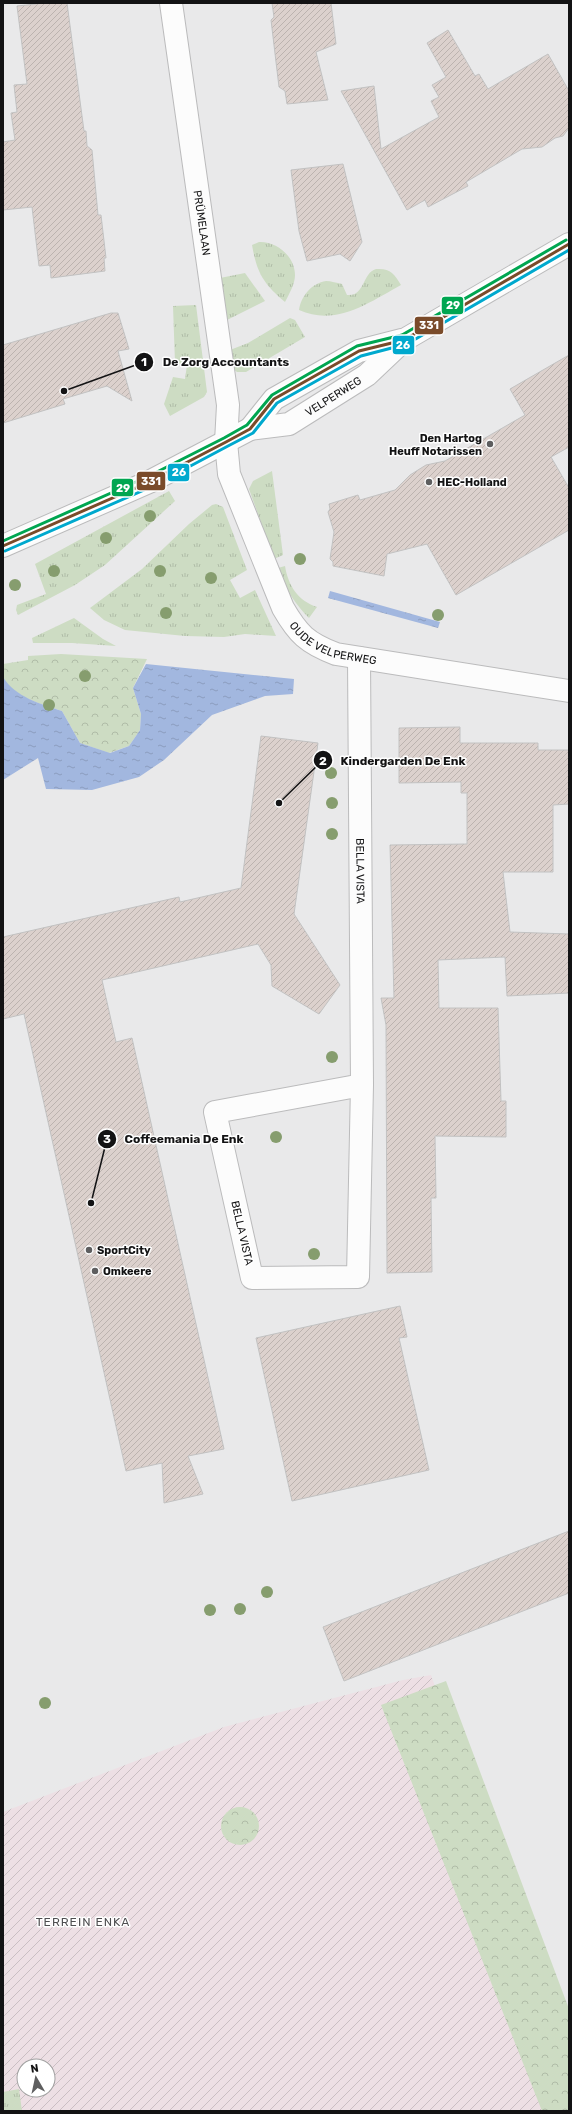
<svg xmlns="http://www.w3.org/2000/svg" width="572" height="2114" viewBox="0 0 572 2114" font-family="Rubik,sans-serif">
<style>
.industrial{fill:url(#industrial-furrows);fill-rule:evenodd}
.grass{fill:url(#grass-tufts)}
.forest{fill:url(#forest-crowns)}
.water{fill:url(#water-ripples)}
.building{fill:url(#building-hatch);stroke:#c2c2c2}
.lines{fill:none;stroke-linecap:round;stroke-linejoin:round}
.minor-casing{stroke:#bbbbbc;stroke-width:24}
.secondary-casing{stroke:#bbbbbc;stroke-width:24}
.minor{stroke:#fcfcfc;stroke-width:22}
.secondary{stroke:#fcfcfc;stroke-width:22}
.bus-1-casing{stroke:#fff;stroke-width:6}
.bus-2-casing{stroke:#fff;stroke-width:6}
.bus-3-casing{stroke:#fff;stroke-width:6}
.bus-1{stroke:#7a4b2a;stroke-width:3}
.bus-2{stroke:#00a9ce;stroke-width:3}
.bus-3{stroke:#00a651;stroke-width:3}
.tree{fill:#869d6e}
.poi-dot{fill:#5e5e5f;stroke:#fff;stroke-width:1.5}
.labels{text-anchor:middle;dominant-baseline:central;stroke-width:3;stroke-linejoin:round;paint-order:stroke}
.street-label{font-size:11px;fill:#131314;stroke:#fff}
.poi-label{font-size:11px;font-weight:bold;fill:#131314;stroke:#fff;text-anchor:start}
.neighbourhood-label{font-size:12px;letter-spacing:1px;fill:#4e4e50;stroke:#fff}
.leader{fill:none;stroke:#131314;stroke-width:1.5}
.callout-dot{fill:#131314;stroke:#fff;stroke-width:1.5}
.mark-label{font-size:12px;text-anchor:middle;font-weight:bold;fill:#fff}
.callout-label{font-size:12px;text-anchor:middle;font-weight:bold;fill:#131314;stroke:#fff;stroke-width:3;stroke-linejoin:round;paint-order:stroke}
.line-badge{stroke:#fff;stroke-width:1.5}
.badge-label{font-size:11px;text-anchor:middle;font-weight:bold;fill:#fff}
</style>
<defs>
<pattern id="industrial-furrows" width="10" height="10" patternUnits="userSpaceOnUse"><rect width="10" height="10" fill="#eddfe4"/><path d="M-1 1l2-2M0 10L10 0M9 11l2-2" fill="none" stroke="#cabec3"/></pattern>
<pattern id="grass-tufts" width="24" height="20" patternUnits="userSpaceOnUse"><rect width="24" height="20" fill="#cddcc3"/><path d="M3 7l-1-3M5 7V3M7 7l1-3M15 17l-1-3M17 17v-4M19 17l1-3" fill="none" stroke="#afbca7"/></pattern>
<pattern id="forest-crowns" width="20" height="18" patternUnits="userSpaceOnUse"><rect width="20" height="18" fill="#cddcc3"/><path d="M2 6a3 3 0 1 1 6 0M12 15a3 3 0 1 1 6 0" fill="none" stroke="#afbca7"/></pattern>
<pattern id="water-ripples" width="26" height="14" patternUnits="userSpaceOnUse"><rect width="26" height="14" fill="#a2b7df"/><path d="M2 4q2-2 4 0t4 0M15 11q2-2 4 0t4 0" fill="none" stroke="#8b9cbe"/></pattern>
<pattern id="building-hatch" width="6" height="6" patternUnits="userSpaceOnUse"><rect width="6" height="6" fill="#dcd1cd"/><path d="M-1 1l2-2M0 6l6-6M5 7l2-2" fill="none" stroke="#bcb3af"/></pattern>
</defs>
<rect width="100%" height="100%" fill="#e9e9ea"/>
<path class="industrial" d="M431,1675L569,2063V2111H3V1812L224,1727L403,1680ZM24,2066H48V2090H24Z"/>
<g class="grass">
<path d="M259,242C276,241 295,256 295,275C295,284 289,294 285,302C263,283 257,273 252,245Z"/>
<path d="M376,269C390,268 394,273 401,285C370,302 336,327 299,310C301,296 312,283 326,281C331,281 337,283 342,284L347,295C365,297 362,273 376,269Z"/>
<path d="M245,273L265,301L225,321L220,278Z"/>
<path d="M196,305L207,392L204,397L170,416L164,404L173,377L185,379L187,365L175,363L173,306Z"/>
<path d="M290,318L295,320L305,337L246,372H237L233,369L230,350L248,343Z"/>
<path d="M272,471L283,555L274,559L249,489L253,481Z"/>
<path d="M169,491L175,501L105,565L75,585L18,615L16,610L17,605L46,594L35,564Z"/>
<path d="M216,504L223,507L247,570L230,580L240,598L255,590L276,636L245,634L224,637L185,636L125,630L104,620L90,608L142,569L189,524L212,505Z"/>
<path d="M285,566C288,585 298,601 317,607L309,618C292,600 287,591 278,568Z"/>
<path d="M74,618L103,639L116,646L72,643H33L32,638Z"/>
<path d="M19,2089L22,2111H3V2092Z"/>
</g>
<g class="forest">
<path d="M61,654L147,659L133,688L141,714L140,730L129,746L109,753L80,743L62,711C46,706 8,695 3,677C2,674 3,668 3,664L28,660V656Z"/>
<path d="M446,1681L569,2009V2111H542L381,1705Z"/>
<circle cx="240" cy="1826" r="19"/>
</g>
<g class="water">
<path d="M330,591L440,622L438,628L328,598Z"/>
<path d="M146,664L294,679L293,694L265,696L212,715L164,760L139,777L92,790L46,789L38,758L3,780V677C15,697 41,704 62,711L80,743L110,753L129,746L140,730L141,714L133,688Z"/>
</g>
<g class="building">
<path d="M45,3H67L84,131H86L87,146L92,150L98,215H101L106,258H104L105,271L51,278L50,265L39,266L32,207L3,210V142L15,140L11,113L17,112L14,85L27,84L17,6Z"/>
<path d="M272,3H331L336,44L316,52L328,100L287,104L285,91L279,87L271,20L274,17Z"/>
<path d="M448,30L475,76L479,74L488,89L548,54L569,91V128L563,136L555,138L542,147L522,149L466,182L468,186L428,207L425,200L407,210L341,91L374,86L381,149L439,117L431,101L439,97L432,85L446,77L427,43Z"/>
<path d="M343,164L362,242L350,261L340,254L307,261L299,231L291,170Z"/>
<path d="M111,313H118L129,349L118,351L132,401L107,386L63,399L65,404L3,423V345Z"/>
<path d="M569,355V447L551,457L569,488V530L456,595L427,544L387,554L384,576L333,566V562L330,559L334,532L328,512L330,509L329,504L358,495L360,500L395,490L410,475L426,465L445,461L525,415L510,389Z"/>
<path d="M460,727V743H538V750H569V804L553,805V872H503L510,932L569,934V993L507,996L505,957L438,960L439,1008H498L501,1101H506V1137L435,1136L436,1198H431L432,1272L387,1273L386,1025L381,998H394L390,845L467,844V793H461V782L399,783V728Z"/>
<path d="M261,736L318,743L294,914L340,985L319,1014L272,986L271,965L258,944L102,980L116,1042L132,1038L224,1449L188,1456L203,1494L164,1503L162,1463L126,1471L24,1014L3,1019V937L179,897L180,902L241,888Z"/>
<path d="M400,1306L407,1337L399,1338L429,1470L292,1501L256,1338Z"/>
<path d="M569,1531V1593L344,1681L323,1627Z"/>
</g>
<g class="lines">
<defs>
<g id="minor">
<path id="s1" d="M171,3L228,405L226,442L229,474L283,608C298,634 307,643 336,654L569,691"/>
<path id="s2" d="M359,658L362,1085L358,1277L252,1278L215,1112L362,1085"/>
</g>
<g id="secondary">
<path d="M250,429L274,399L359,351L402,340"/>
<path id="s3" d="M3,546L149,482L250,429L289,424L367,375L404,340L569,244"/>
</g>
</defs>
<use href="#minor" class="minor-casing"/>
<use href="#secondary" class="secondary-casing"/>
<use href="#minor" class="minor"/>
<use href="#secondary" class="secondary"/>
<defs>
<path id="bus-1" d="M3,546L149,482L226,442L250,429L274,399L359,351L404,340L569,244"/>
<path id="bus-2" d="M5,551L151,487L228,446L253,433L277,403L361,356L407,344L569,250"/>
<path id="bus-3" d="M3,541L147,477L224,438L247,425L272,395L357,346L402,335L566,240"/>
</defs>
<use href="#bus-1" class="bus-1-casing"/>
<use href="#bus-2" class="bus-2-casing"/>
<use href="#bus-3" class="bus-3-casing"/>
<use href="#bus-1" class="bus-1"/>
<use href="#bus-2" class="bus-2"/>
<use href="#bus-3" class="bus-3"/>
</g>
<g class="tree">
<circle cx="150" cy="516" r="6"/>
<circle cx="106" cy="538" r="6"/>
<circle cx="300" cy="559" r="6"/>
<circle cx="54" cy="571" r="6"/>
<circle cx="160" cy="571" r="6"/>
<circle cx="211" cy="578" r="6"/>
<circle cx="15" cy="585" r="6"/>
<circle cx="166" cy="613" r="6"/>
<circle cx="438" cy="615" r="6"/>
<circle cx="85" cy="676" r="6"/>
<circle cx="49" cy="705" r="6"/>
<circle cx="331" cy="773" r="6"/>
<circle cx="332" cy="803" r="6"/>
<circle cx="332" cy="834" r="6"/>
<circle cx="332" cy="1057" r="6"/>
<circle cx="276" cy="1137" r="6"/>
<circle cx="314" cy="1254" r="6"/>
<circle cx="267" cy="1592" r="6"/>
<circle cx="240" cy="1609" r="6"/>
<circle cx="210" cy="1610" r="6"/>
<circle cx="45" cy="1703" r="6"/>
</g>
<g class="poi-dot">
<circle cx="490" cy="444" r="4"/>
<circle cx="429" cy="482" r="4"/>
<circle cx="89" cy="1250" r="4"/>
<circle cx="95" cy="1271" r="4"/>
</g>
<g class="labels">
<g class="street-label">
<text stroke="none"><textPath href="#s1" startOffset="222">PRÜMELAAN</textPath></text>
<text stroke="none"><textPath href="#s3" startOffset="365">VELPERWEG</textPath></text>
<text stroke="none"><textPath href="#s1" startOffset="685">OUDE VELPERWEG</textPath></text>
<text stroke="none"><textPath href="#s2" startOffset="213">BELLA VISTA</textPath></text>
<text transform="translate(242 1233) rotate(77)">BELLA VISTA</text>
</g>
<g class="poi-label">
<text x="482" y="438" text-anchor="end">Den Hartog<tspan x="482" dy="13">Heuff Notarissen</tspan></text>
<text x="437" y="482">HEC-Holland</text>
<text x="97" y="1250">SportCity</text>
<text x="103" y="1271">Omkeere</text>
</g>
<g class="neighbourhood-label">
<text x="83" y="1922">TERREIN ENKA</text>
</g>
</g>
<path class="leader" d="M64 391L144 362M279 803L323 760M91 1203L107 1139"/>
<g class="callout-dot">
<circle cx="64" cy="391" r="4"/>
<circle cx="279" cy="803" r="4"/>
<circle cx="91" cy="1203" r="4"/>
<circle cx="144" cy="362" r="10"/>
<circle cx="323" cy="760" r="10"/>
<circle cx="107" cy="1139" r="10"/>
</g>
<g class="mark-label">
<text x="144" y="366">1</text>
<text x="323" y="765">2</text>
<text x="107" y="1143">3</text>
</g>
<g class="callout-label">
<text x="226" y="366">De Zorg Accountants</text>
<text x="403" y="765">Kindergarden De Enk</text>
<text x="184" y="1143">Coffeemania De Enk</text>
</g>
<g class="line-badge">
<rect x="441" y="296" width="23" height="19" rx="4" fill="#00a651"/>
<rect x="414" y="316" width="30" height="19" rx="4" fill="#7a4b2a"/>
<rect x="392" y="335" width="23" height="20" rx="4" fill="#00a9ce"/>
<rect x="167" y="463" width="23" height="19" rx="4" fill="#00a9ce"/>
<rect x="136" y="471" width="30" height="20" rx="4" fill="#7a4b2a"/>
<rect x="111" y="478" width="23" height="19" rx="4" fill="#00a651"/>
</g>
<g class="badge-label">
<text x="453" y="309">29</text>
<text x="429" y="329">331</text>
<text x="403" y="349">26</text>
<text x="179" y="476">26</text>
<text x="151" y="485">331</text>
<text x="123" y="492">29</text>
</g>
<rect width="572" height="2114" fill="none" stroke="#131314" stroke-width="8"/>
<g transform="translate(36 2078) rotate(351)"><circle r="19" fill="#ffffff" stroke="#a1a1a1"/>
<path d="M0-3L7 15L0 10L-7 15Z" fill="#5e5e5f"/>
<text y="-6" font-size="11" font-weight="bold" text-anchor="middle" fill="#131314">N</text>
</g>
</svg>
